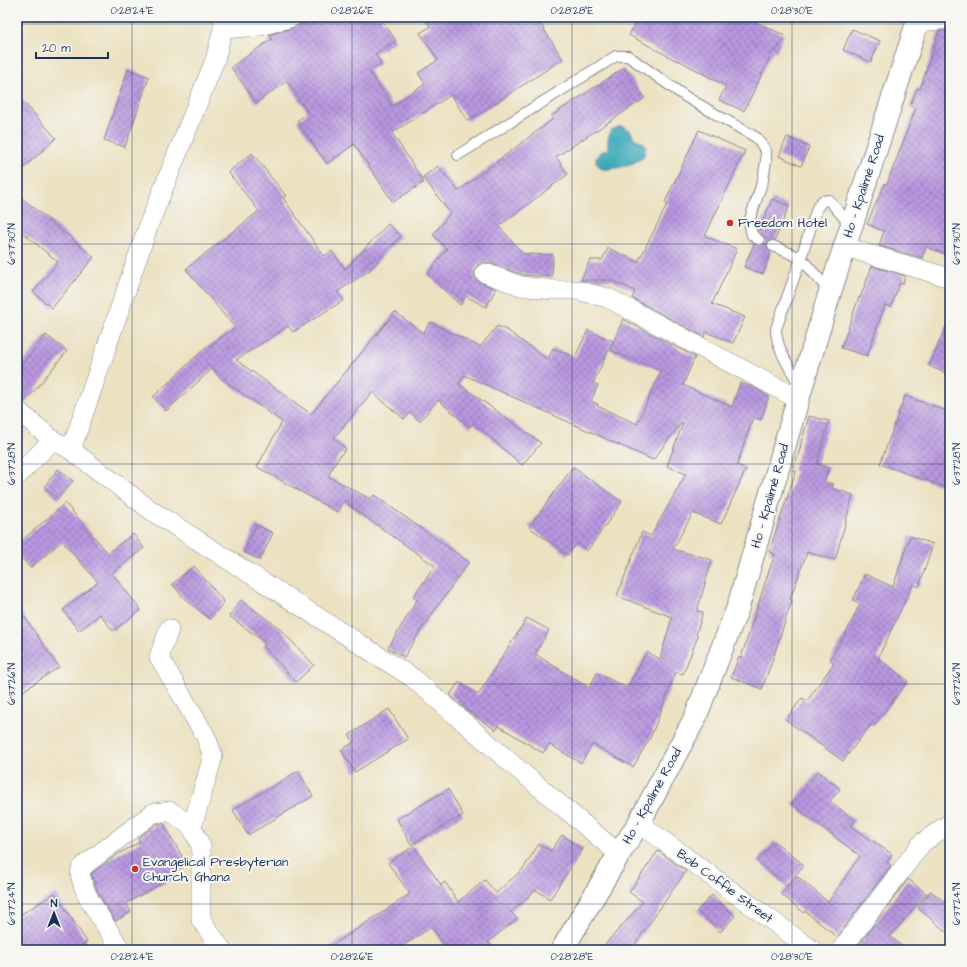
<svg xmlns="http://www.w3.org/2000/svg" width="967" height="967" viewBox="0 0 967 967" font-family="'Architects Daughter',sans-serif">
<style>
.water{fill:#3caaba;stroke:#2c6c8c}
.building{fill:url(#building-cross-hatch)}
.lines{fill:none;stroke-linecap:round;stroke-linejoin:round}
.service-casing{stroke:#848890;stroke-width:12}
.minor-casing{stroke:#848890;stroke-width:20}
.secondary-casing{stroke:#848890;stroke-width:24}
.service{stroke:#fff;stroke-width:10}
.minor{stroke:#fff;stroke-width:19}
.secondary{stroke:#fff;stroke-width:22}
.ticks{fill:none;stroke:#1b2f5e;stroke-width:1;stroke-opacity:0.45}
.poi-dot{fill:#c8321e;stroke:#f6f6f2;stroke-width:1.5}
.labels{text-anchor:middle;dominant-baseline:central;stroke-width:4;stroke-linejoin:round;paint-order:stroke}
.street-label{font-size:13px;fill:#1b2f5e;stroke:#f6f6f2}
.poi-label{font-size:13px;fill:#1b2f5e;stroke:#f6f6f2;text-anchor:start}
.neatline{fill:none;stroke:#1b2f5e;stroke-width:1.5}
.ticks-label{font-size:10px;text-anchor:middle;fill:#1b2f5e}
</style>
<defs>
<pattern id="building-cross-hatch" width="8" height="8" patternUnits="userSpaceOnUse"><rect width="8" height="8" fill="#ba97e0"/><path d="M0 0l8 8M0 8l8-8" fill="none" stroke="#967cb9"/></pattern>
</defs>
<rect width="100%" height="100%" fill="#f6f6f2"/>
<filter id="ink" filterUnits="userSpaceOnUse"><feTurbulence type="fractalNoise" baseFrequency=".025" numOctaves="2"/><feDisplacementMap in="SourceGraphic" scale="8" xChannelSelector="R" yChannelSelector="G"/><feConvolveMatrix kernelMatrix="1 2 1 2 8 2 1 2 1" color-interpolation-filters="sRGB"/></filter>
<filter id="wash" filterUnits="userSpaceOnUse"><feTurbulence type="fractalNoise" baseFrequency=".012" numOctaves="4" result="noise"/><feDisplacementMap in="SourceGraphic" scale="16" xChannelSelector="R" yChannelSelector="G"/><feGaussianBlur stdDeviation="0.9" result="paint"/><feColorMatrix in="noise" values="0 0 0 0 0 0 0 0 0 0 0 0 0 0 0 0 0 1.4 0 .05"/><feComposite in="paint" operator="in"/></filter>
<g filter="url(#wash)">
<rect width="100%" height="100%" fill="#ece1c1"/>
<path class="water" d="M621,126L630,130L634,138L644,143L646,147L643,158C631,165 615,170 602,169L596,163V159L599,153L608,149V139L611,130Z"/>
<g id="blocks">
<g class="building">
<path d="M303,17H380L396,41L375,54L381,63L369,71L392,106L425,84L418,73L438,60L420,33L430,27L424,17H536L563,59L468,121L451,95L392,133L424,182L393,202L354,144L327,164L297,121L308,113L287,81L256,103L231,67L272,39L269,35L295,27L300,24Z"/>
<path d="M639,17H745L784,35L776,52L773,51L744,111L719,100L726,86L678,60L677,61L629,35Z"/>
<path d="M852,29L880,41L871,62L843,50Z"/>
<path d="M950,30V256L926,247L922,258L879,246L884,231L867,224L885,183L887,184L916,108L910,106L917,88L920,89L939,31Z"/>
<path d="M624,68L645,98L556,157L568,174L499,226L523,254L553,255L552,277L524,275L489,263L483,262L478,265L475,269L474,275L476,280L481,283L496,289L486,307L466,296L460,305L427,274L447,249L433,235L450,213L423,177L438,166L458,191L553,119L551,116Z"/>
<path d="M128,69L149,77L125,147L104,140Z"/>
<path d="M17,95L56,138L17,174Z"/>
<path d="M699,130L745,151L705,236L737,249L712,304L745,317L733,343L706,332L704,337L632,298L635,291L611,280H581L590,260H602L608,248L638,262L668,203L665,202Z"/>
<path d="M787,137L809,147L801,166L779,156Z"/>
<path d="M252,153L286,196L283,198L324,256L332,251L345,269L388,224L401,236L370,270L337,292L344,300L293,332L288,326L236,360L311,414L395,312L423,333L430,322L480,347L497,326L507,330L548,360L553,348L575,357L588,330L613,341L593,383L598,385L591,401L598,404L597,406L637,424L661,371L610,350L623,319L695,357L683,385L732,407L740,383L752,387L769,396L761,420L753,417L737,465L746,469L721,524L693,513L673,549L712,560L697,611L703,612L696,635L698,636L683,674L676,672L651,736L633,767L593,744L581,763L549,744L543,753L499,726L496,730L469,712L450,695L459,682L478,695L527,618L549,630L535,654L589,688L597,673L627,688L647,652L660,659L672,617L617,596L642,532L651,536L686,474L667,466L683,423L682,422L653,460L464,375L459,384L541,443L522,465L473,423L470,427L438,400L420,421L410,413L404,419L372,392L334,438L346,449L339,457L328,476L370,499L374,495L469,562L425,624L404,657L388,648L417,600L413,597L435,566L343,501L337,512L257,467L282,422L219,377L213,368L166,411L153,397L204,349L235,328L186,269L259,211L228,172Z"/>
<path d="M17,194L94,257L52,308L33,292L58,262L17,228Z"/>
<path d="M772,199L789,206L775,240L769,241L767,244L768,250L771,252L763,274L744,267L754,244L759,246L764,243L765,237L759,232Z"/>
<path d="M872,266L905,276L903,284L900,283L891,307L885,305L867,356L841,348L859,297L860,298Z"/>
<path d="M950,318V375L929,366Z"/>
<path d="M46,335L67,351L25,402L17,399V370Z"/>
<path d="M905,396L950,412V489L880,464Z"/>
<path d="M809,416L829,421L817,464L829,468L824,482L833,484L832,488L853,495L835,560L807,552L790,599L792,600L773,658L762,689L731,677L739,657L741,658L767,577L775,554L769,552L796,471L793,470L801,446H800Z"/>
<path d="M573,467L622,502L587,551L577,543L568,555L529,527Z"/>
<path d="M58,469L73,481L58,499L44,487Z"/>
<path d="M65,503L108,553L133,534L144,548L112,573L141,610L113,631L100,614L79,631L63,610L98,582L62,541L30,568L17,552V545Z"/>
<path d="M256,525L273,533L260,560L244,552Z"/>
<path d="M910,536L933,544L919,587L913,584L878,658L908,681L874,726L871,724L843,761L786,720L802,698L807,701L834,663L830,660L846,633L860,604L853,600L865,574L893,587Z"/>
<path d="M194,566L224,602L210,619L186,600L172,584Z"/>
<path d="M241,600L279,628L314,665L296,682L263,646L266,643L229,616Z"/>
<path d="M17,606L59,667L17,695V661L24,656L17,646Z"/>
<path d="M389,709L408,739L355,772L341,750L354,742L349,735Z"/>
<path d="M298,771L313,796L248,835L233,810Z"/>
<path d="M818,771L840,789L830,801L855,821L850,826L892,854L887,862L891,865L837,937L805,911L804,913L781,894L797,876L828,902L860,856L792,804Z"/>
<path d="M448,789L463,815L411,845L397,819Z"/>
<path d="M163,823L187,865L174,872L176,876L126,903L131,912L115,921L98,892L91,874L118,854L140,842L138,838L157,824Z"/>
<path d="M562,835L583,849L550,899L536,890L511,912L517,919L488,942L495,950H447L432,927L396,950H325L410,894L388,863L414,846L441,885L445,882L458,902L485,880L496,893L523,869L539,844L551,851Z"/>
<path d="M774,841L804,865L786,886L757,861Z"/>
<path d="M658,851L686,871L631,950H600L643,902L629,892Z"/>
<path d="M908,879L927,894L890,936L906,950H855Z"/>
<path d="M931,891L950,906V935L918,908Z"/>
<path d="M55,893L87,942L74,950H17V917Z"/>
<path d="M712,895L735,916L720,932L697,911Z"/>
</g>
</g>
</g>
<g filter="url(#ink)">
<use href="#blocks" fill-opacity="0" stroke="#848890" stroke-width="1"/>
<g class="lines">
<defs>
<g id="service">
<path d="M458,155L616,56H628L686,97L757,138L766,151V161L763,180L749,222L752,235L759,240"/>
<path d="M773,246L801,258L817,208L822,201L829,200L851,226"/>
<path d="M800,386C791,369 776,349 776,329L801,258L830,292"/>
</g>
<g id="minor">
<path d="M918,22L950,19"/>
<path d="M223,29L260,26L292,17"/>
<path d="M845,247L950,278"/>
<path d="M485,273L521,286L553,290H576L608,298L798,399"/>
<path d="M17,410L53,440L71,450L152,511L413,678L512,764L619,854"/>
<path d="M71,450L149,224L215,60L223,29V17"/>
<path d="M17,476L53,440"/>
<path d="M169,629L159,657L206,737L213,756L192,827"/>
<path d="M639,823L812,950"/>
<path d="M121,950L90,901L84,888L80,874L81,869L87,863L153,813L170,811L192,827L201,846V920L222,950"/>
<path d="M841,950L922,843L950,823"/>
</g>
<path id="secondary" d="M562,950L619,854L639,823L695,718L738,607L798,399L830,292L919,17"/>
</defs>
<use href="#service" class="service-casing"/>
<use href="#minor" class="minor-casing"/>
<use href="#secondary" class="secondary-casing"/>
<use href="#service" class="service"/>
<use href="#minor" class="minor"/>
<use href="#secondary" class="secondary"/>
</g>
</g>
<path class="ticks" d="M132,17V950M352,17V950M572,17V950M792,17V950M17,24H950M17,244H950M17,464H950M17,684H950M17,904H950"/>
<g class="poi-dot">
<circle cx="730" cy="223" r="4"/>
<circle cx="135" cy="869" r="4"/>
</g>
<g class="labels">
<g class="street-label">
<text transform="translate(864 186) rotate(-72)">Ho - Kpalimé Road</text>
<text transform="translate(770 496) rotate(-74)">Ho - Kpalimé Road</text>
<text transform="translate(652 796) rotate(-61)">Ho - Kpalimé Road</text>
<text transform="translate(725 886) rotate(36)">Bob Coffie Street</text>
</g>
<g class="poi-label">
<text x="738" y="223">Freedom Hotel</text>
<text x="143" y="862">Evangelical Presbyterian<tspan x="143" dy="15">Church, Ghana</tspan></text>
</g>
</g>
<rect width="967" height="967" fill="none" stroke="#f6f6f2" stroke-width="44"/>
<g transform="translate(54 913)" stroke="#f6f6f2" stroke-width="3" paint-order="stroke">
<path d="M0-3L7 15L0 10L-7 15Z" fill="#1b2f5e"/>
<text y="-6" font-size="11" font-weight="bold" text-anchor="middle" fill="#1b2f5e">N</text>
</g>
<path d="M36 52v6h72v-6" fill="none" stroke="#1b2f5e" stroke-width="2"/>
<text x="42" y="52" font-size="12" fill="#1b2f5e" stroke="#f6f6f2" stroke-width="3" paint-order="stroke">20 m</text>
<rect x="22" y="22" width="923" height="923" class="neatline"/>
<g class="ticks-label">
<text x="132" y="14">0°28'24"E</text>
<text x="352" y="14">0°28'26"E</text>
<text x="572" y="14">0°28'28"E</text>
<text x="792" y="14">0°28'30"E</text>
<text transform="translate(11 244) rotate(-90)" y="4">6°37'30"N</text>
<text transform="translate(956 244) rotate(-90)" y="4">6°37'30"N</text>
<text transform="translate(11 464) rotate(-90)" y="4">6°37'28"N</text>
<text transform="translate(956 464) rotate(-90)" y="4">6°37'28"N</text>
<text transform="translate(11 684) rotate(-90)" y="4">6°37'26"N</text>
<text transform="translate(956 684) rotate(-90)" y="4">6°37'26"N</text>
<text transform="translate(11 904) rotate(-90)" y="4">6°37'24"N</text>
<text transform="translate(956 904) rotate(-90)" y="4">6°37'24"N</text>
<text x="132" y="960">0°28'24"E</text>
<text x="352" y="960">0°28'26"E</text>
<text x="572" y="960">0°28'28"E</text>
<text x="792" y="960">0°28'30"E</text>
</g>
</svg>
